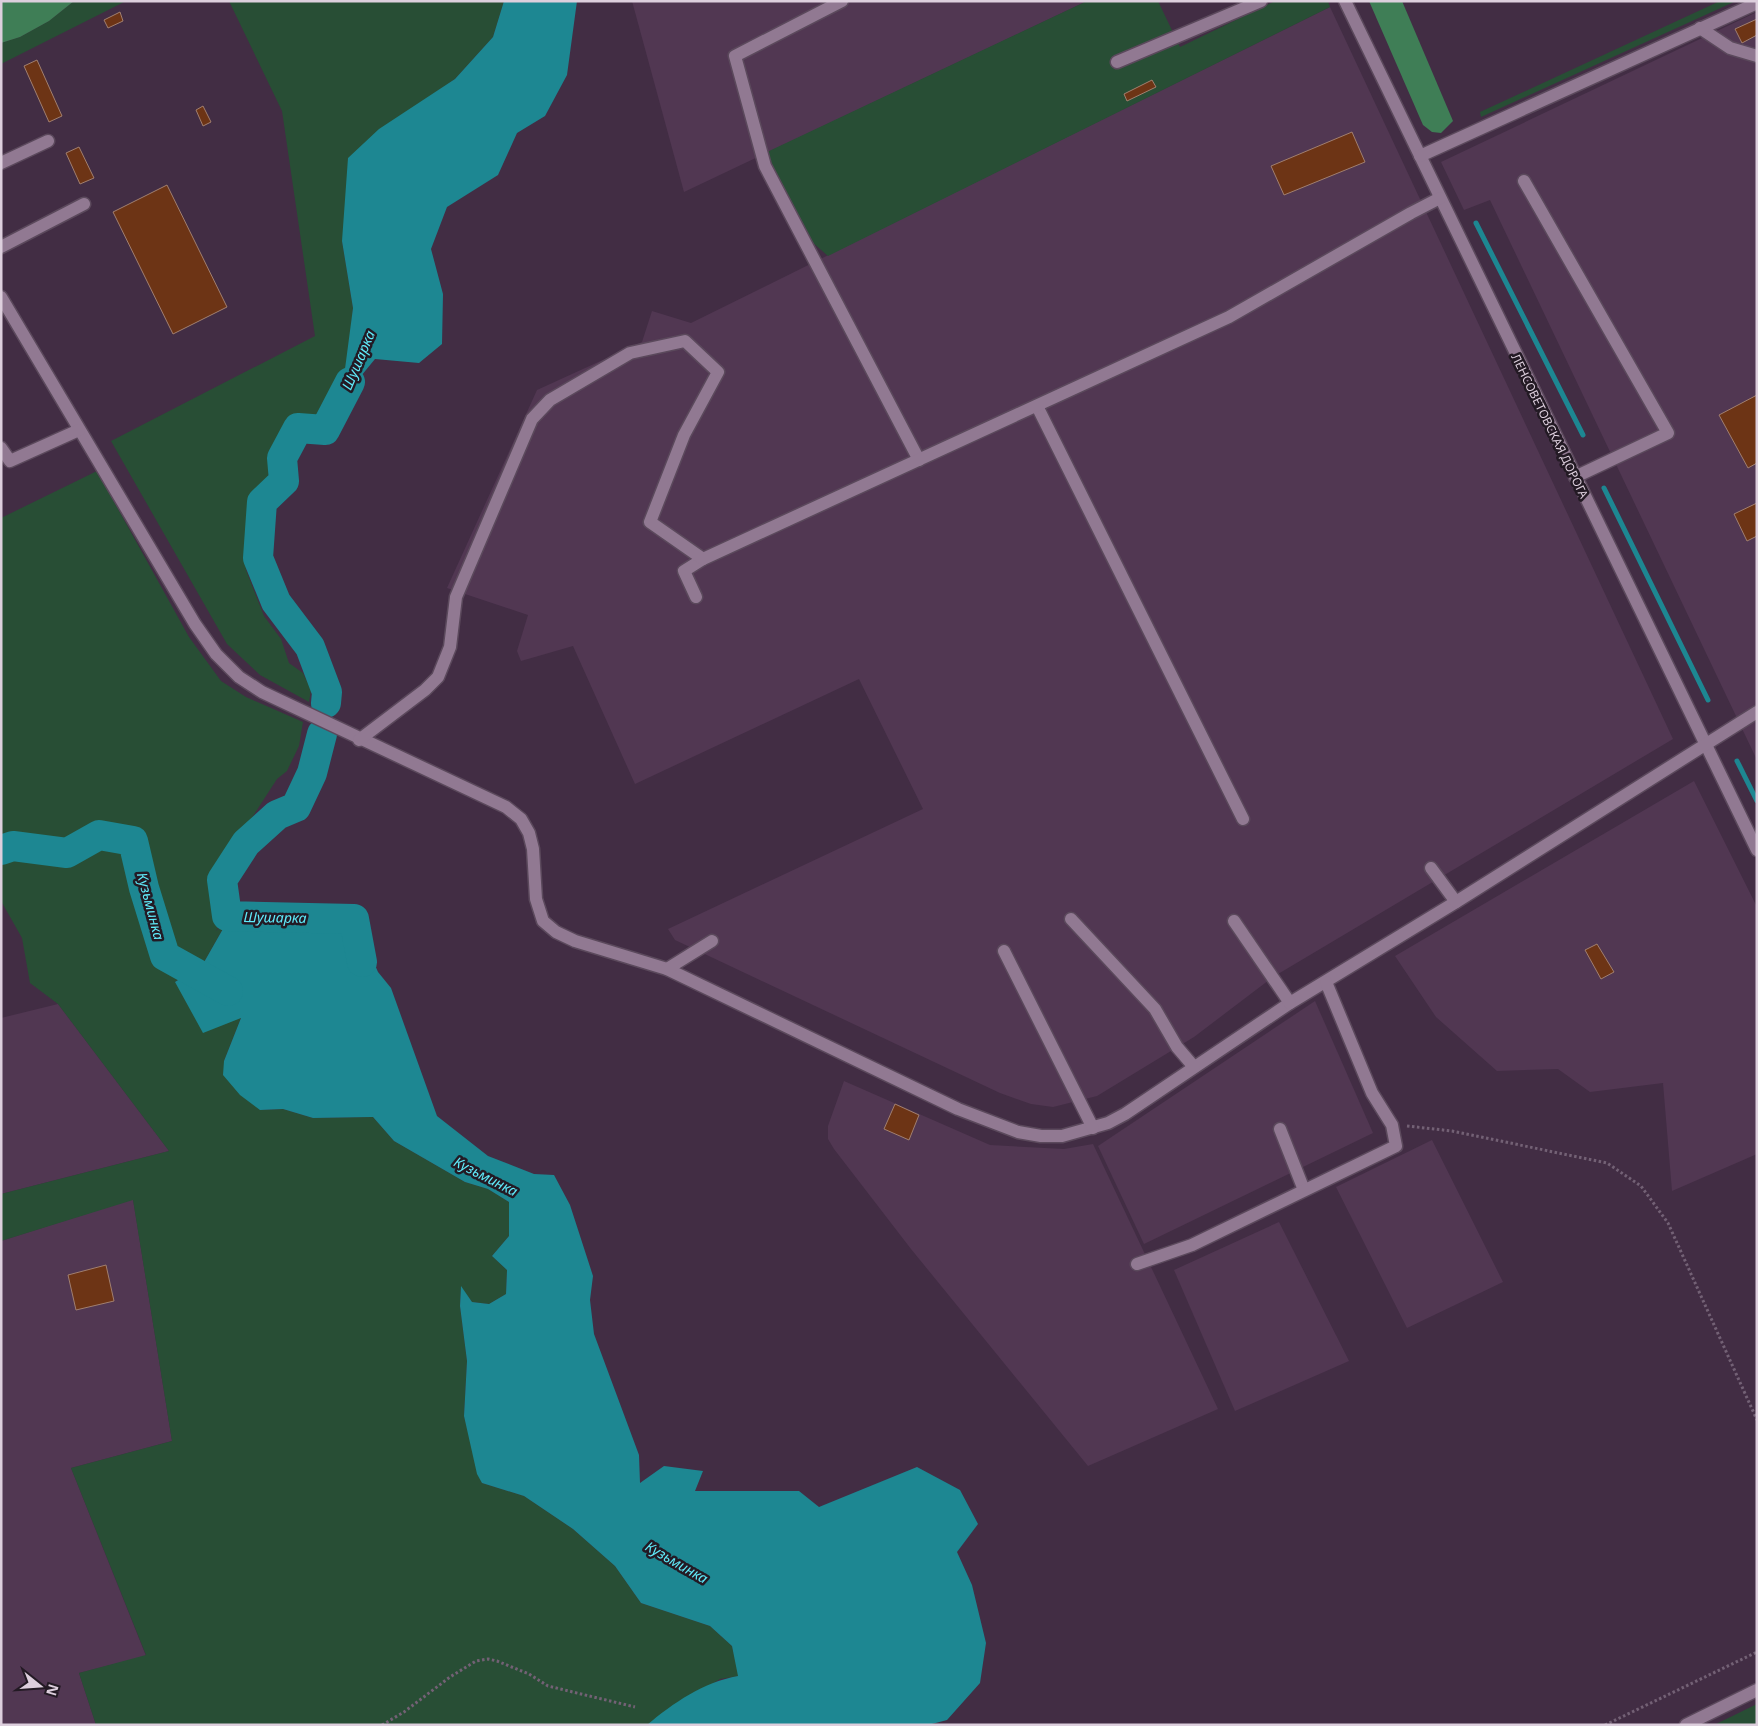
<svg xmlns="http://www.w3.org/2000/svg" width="1758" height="1726" viewBox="0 0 1758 1726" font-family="'Noto Sans',sans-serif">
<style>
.built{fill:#513752}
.green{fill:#284e35}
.forest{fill:#3f7e56}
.water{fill:#1d8792}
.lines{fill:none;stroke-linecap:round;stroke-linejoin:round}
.stream{stroke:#1d8792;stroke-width:5}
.river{stroke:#1d8792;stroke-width:30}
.building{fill:#6d3415;stroke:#a17f6f}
.minor-casing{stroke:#5b495c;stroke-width:15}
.path{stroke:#736175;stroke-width:3;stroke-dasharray:2.5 2.5;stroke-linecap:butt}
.minor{stroke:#917992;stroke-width:12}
.labels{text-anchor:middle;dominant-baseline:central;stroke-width:5;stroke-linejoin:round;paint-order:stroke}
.street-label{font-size:12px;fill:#ddcfdd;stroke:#231a24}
.water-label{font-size:14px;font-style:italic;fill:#60ecfb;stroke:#231a24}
</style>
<rect width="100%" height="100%" fill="#422d44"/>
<g class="built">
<path d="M632,1H1087L684,192Z"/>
<path d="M1330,7L1673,739L1273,977L1194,1037L1097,1096L1053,1107L1031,1104L1000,1093L675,940L668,929L923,809L859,679L635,784L573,646L521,661L517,651L528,615L447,588L537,390L642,342L652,311L691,323Z"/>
<path d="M1757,12V760L1490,200L1464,210L1441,162Z"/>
<path d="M1694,781L1757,907V1154L1672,1191L1663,1083L1590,1092L1558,1069L1497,1071L1436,1017L1395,956Z"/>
<path d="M1315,1001L1373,1133L1144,1244L1098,1146Z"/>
<path d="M58,1004L169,1151L1,1194V1018Z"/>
<path d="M844,1081L990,1145L1064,1149L1093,1144L1218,1409L1088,1466L911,1249L834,1149L828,1139V1126Z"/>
<path d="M1432,1140L1503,1282L1407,1328L1336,1187Z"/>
<path d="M133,1199L172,1441L71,1468L146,1656L79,1673L96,1725H1V1241Z"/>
<path d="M1279,1222L1349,1361L1235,1411L1174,1270Z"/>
</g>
<g class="green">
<path d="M74,1H126L1,64V43L20,37L49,21Z"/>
<path d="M229,1H504L493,37L455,79L423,101L342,241L353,308L348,357L343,384L327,416L319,424L294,418L282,428L268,456L269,474L252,503L245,533L246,570L264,616L281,639L289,663L303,673L311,690L309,702L260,675L227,644L111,441L315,336L282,111Z"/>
<path d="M1087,1H1158L1180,47L1275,1H1328L1330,7L828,256L812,242L772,167L767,152Z"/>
<path d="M1720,1H1736L1481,117L1480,112Z"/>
<path d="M97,471L189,637L221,681L246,697L303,722L299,746L287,771L277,779L246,827L266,837L245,856L232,858L234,871L226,880L222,921L216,931L228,920L203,964L175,982L241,1018L224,1061L260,1110L283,1109L313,1118L373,1117L394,1141L465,1182L488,1189L509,1202V1236L492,1256L507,1270L506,1294L489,1304L472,1302L461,1287L460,1306L467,1361L464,1416L482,1483L524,1496L573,1529L615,1566L641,1603L710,1626L732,1646L739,1676L720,1679L647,1725H96L79,1673L146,1655L71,1468L172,1441L133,1200L1,1241V1194L169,1151L58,1004L30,983L22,938L1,901V518Z"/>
<path d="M1757,1704V1725H1714Z"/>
</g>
<g class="forest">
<path d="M1,1H74L49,21L20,37L1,43Z"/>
<path d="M1369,1H1402L1453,121L1441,133L1432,132L1423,125Z"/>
</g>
<g class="water">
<path d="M504,1H577L567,75L545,116L517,133L498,175L447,207L431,249L443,294L442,344L419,363L375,359L352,387L336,420L327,416L343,384L353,308L342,241L348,158L379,129L455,79L493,37Z"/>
<path d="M228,920L356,922L378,972L391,988L437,1116L488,1156L534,1174L554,1175L570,1205L593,1276L590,1300L594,1334L639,1455L640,1483L664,1466L703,1471L695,1491H799L819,1507L917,1467L960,1490L978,1524L957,1552L972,1585L986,1643L980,1683L947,1720L928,1725H647C673,1703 704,1682 738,1676L732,1646L710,1626L641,1603L615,1566L573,1529L524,1496L482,1483L477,1474L464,1416L467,1361L460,1306L461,1286L472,1302L489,1304L506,1294L507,1270L492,1256L509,1236V1202L488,1189L465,1182L394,1141L373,1117L313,1118L283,1109L260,1110L240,1095L223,1075L224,1061L241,1018L203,1033L175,982L203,964Z"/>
</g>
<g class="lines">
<g class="stream">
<path d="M1476,223L1583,435"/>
<path d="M1604,488L1708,700"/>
<path d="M1737,761L1757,801"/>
</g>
<g class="river">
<path d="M326,703L327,692L310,647L276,602L258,558L262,502L284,481L282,458L298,428L325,430L350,382"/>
<path d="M322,734L312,773L296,807L277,815L246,843L222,880L227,916L354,919L362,962"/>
<path d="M1,850L13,846L67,853L99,835L133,841L144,888L165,956L228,991"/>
</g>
</g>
<g class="building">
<path d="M120,12L123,21L108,28L104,20Z"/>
<path d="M1757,19V35L1742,43L1735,29Z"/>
<path d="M37,60L62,116L49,122L24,66Z"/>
<path d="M1152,80L1156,87L1127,101L1124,94Z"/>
<path d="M203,106L211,122L203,126L196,110Z"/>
<path d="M1352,132L1365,162L1284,195L1271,166Z"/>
<path d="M79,147L94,178L80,184L66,153Z"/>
<path d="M167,185L227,307L173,334L113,212Z"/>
<path d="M1757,395V463L1748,468L1719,415Z"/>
<path d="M1757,503V536L1747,541L1734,514Z"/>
<path d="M1597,944L1614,972L1601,979L1585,950Z"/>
<path d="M895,1104L919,1115L909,1140L884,1129Z"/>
<path d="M106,1265L114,1301L76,1310L68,1275Z"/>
</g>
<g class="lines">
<defs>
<g id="minor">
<path d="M842,1L735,56L765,166L919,460"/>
<path d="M1345,1L1757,850"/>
<path d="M1700,28L1730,48L1757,56"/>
<path d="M1117,62L1261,1"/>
<path d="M1420,156L1757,3"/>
<path d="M1,163L48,141"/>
<path d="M1524,181L1668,433L1575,477"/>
<path d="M1,247L84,204"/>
<path d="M1,297L195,624L216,654L239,677L262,692L506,807L521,819L529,833L533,849L536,899L543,921L556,932L575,941L667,969L958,1109L1018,1132L1041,1136H1062L1108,1123L1125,1114L1290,1003L1456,902L1757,712"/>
<path d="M1037,406L1243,819"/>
<path d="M1,448L10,461L79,430"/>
<path d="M696,597L684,571L703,559"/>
<path d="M359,740L425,690L438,677L450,647L456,597L532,419L550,400L630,353L685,341L718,372L684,435L650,522L703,559L1229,317L1411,213L1440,198"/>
<path d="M1431,868L1456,902"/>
<path d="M1071,919L1155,1009L1177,1047L1194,1067"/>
<path d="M1234,921L1290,1003"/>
<path d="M1004,951L1093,1128"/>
<path d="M667,969L712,941"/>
<path d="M1280,1129L1304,1190"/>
<path d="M1137,1264L1192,1245L1396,1146L1392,1125L1372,1093L1326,982"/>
<path d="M1686,1725L1757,1690"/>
</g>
</defs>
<use href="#minor" class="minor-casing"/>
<g class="path">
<path d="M1407,1126L1452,1131L1607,1163L1641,1186L1668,1223L1757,1420"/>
<path d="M382,1725L404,1712L450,1677L476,1661L488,1659L497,1661L529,1674L548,1686L635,1707"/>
<path d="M1605,1725L1757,1652"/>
</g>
<use href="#minor" class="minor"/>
</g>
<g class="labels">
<g class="street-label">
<text transform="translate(1550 426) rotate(64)">ЛЕНСОВЕТОВСКАЯ ДОРОГА</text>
</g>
<g class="water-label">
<text transform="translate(358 360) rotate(-67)">Шушарка</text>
<text transform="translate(151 906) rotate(75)">Кузьминка</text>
<text transform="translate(275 917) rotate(1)">Шушарка</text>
<text transform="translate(486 1176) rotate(27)">Кузьминка</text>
<text transform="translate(677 1562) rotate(30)">Кузьминка</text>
</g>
</g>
<rect width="1758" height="1726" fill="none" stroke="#ddcfdd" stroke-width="5"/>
<g transform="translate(40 1686) rotate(107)" stroke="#231a24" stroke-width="4" paint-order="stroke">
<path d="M0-4L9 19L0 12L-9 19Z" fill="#ddcfdd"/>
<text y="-8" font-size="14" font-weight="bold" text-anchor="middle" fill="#ddcfdd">N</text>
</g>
</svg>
